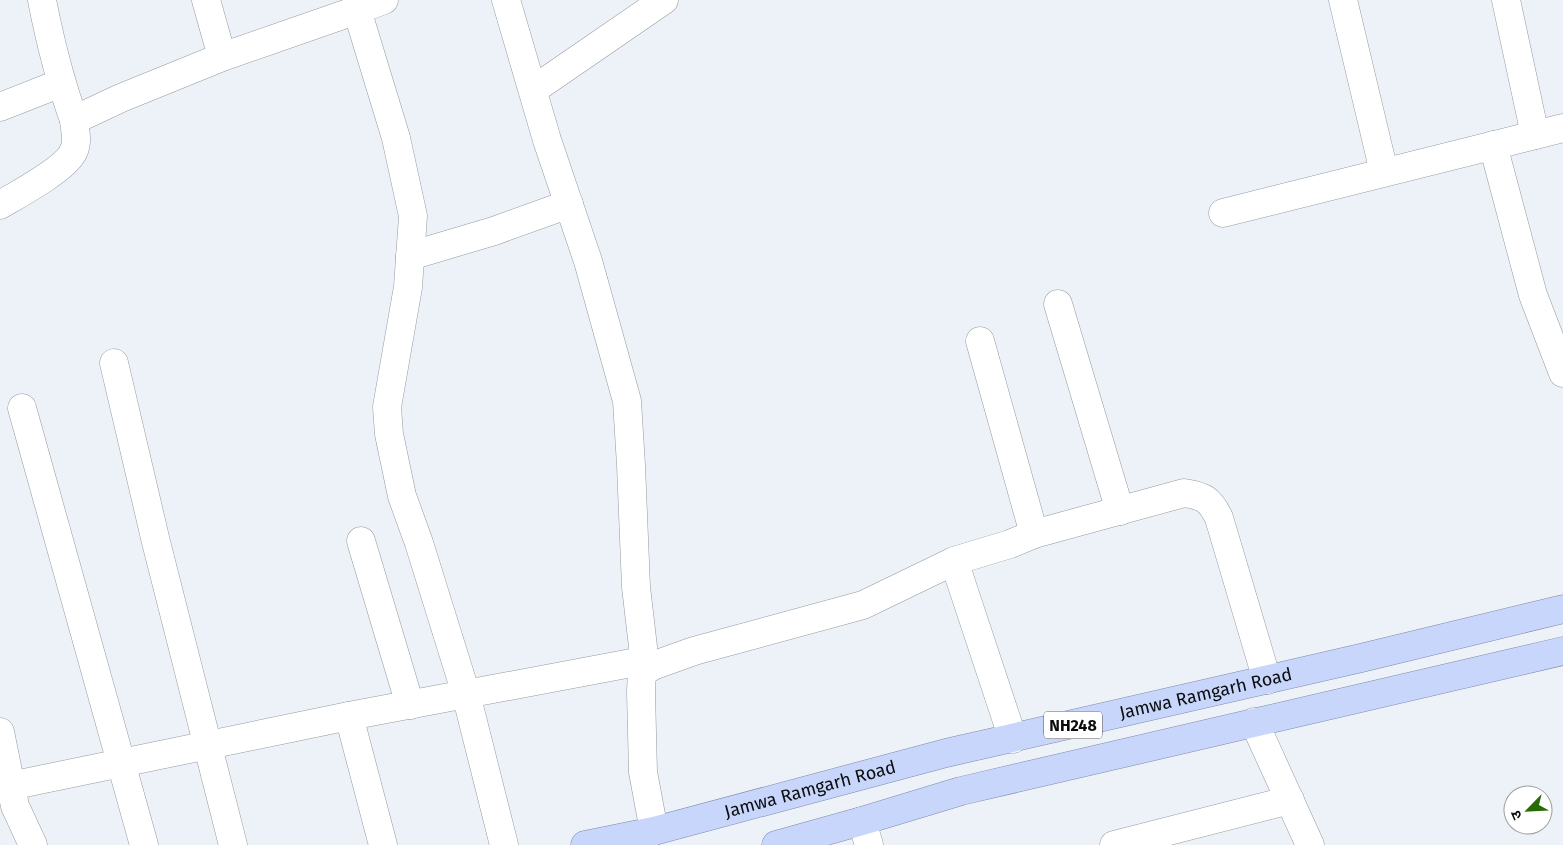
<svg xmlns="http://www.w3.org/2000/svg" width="1563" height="845" viewBox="0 0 1563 845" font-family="'Fira Sans','Noto Sans Devanagari',sans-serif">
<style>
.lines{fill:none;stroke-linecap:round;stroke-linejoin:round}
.minor-casing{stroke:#959a9f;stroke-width:29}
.trunk-casing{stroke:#7d89a8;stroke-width:29}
.minor{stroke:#fff;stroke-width:28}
.trunk{stroke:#c8d6fc;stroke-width:28}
.labels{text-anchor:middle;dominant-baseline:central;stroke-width:4;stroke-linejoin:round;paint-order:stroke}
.shield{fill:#fff;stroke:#545556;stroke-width:1}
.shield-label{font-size:16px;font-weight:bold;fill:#0a0c0d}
.street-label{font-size:18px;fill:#0a0c0d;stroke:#fff}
</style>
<rect width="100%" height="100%" fill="#edf2f8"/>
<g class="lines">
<defs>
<g id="minor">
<path d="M42,0C50,41 60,81 74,120L121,98L222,57L357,10"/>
<path d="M206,0L222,57"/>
<path d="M384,0L357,10L396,138L413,216L408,287L387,407L389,434L402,496L419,543L466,694L504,845"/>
<path d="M506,0L547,140L588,261L627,401L631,465L636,587L643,647L641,692L643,772L654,831"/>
<path d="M1343,0L1384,172"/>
<path d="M1506,0L1535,135"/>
<path d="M533,90L664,0"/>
<path d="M0,107L61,83"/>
<path d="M1493,145L1533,295L1563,373"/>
<path d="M0,205C17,195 63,170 72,154C79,144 75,131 74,120"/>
<path d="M1223,213L1563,128"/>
<path d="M410,256L494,231L569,204"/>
<path d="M1058,304L1120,511"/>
<path d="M980,341L1034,534"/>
<path d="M114,363L156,542L233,845"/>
<path d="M22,408L144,845"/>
<path d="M361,541L410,705"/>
<path d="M954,561L1013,739"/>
<path d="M642,672L655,665L694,651L863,605L954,561L1010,544L1034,534L1184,493C1204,496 1210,499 1219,518L1267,680"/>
<path d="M349,716L383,845"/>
<path d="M1254,722L1310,845"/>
<path d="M0,732L15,806L33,845"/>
<path d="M0,788L349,716L642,661"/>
<path d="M862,821L869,845"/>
<path d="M1114,845L1290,800"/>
</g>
<g id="trunk">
<path id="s1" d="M585,845L654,831L946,753L1361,658L1563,609"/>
<path d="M776,845L862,821L961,791L1563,651"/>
</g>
</defs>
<use href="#minor" class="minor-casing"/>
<use href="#trunk" class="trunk-casing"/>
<use href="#minor" class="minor"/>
<use href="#trunk" class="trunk"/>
</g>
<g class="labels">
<rect class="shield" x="1044" y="711.5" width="58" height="27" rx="4"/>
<g class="shield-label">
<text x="1073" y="725">NH248</text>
</g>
<g class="street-label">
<text stroke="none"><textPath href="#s1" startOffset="639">Jamwa Ramgarh Road</textPath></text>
<text stroke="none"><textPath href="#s1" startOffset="232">Jamwa Ramgarh Road</textPath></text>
</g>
</g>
<g transform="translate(1528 810) rotate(246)"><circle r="24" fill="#ffffff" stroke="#9d9e9e"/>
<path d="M0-4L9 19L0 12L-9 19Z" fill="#266b05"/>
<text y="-8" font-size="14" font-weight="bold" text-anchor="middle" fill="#0a0c0d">उ</text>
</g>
</svg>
